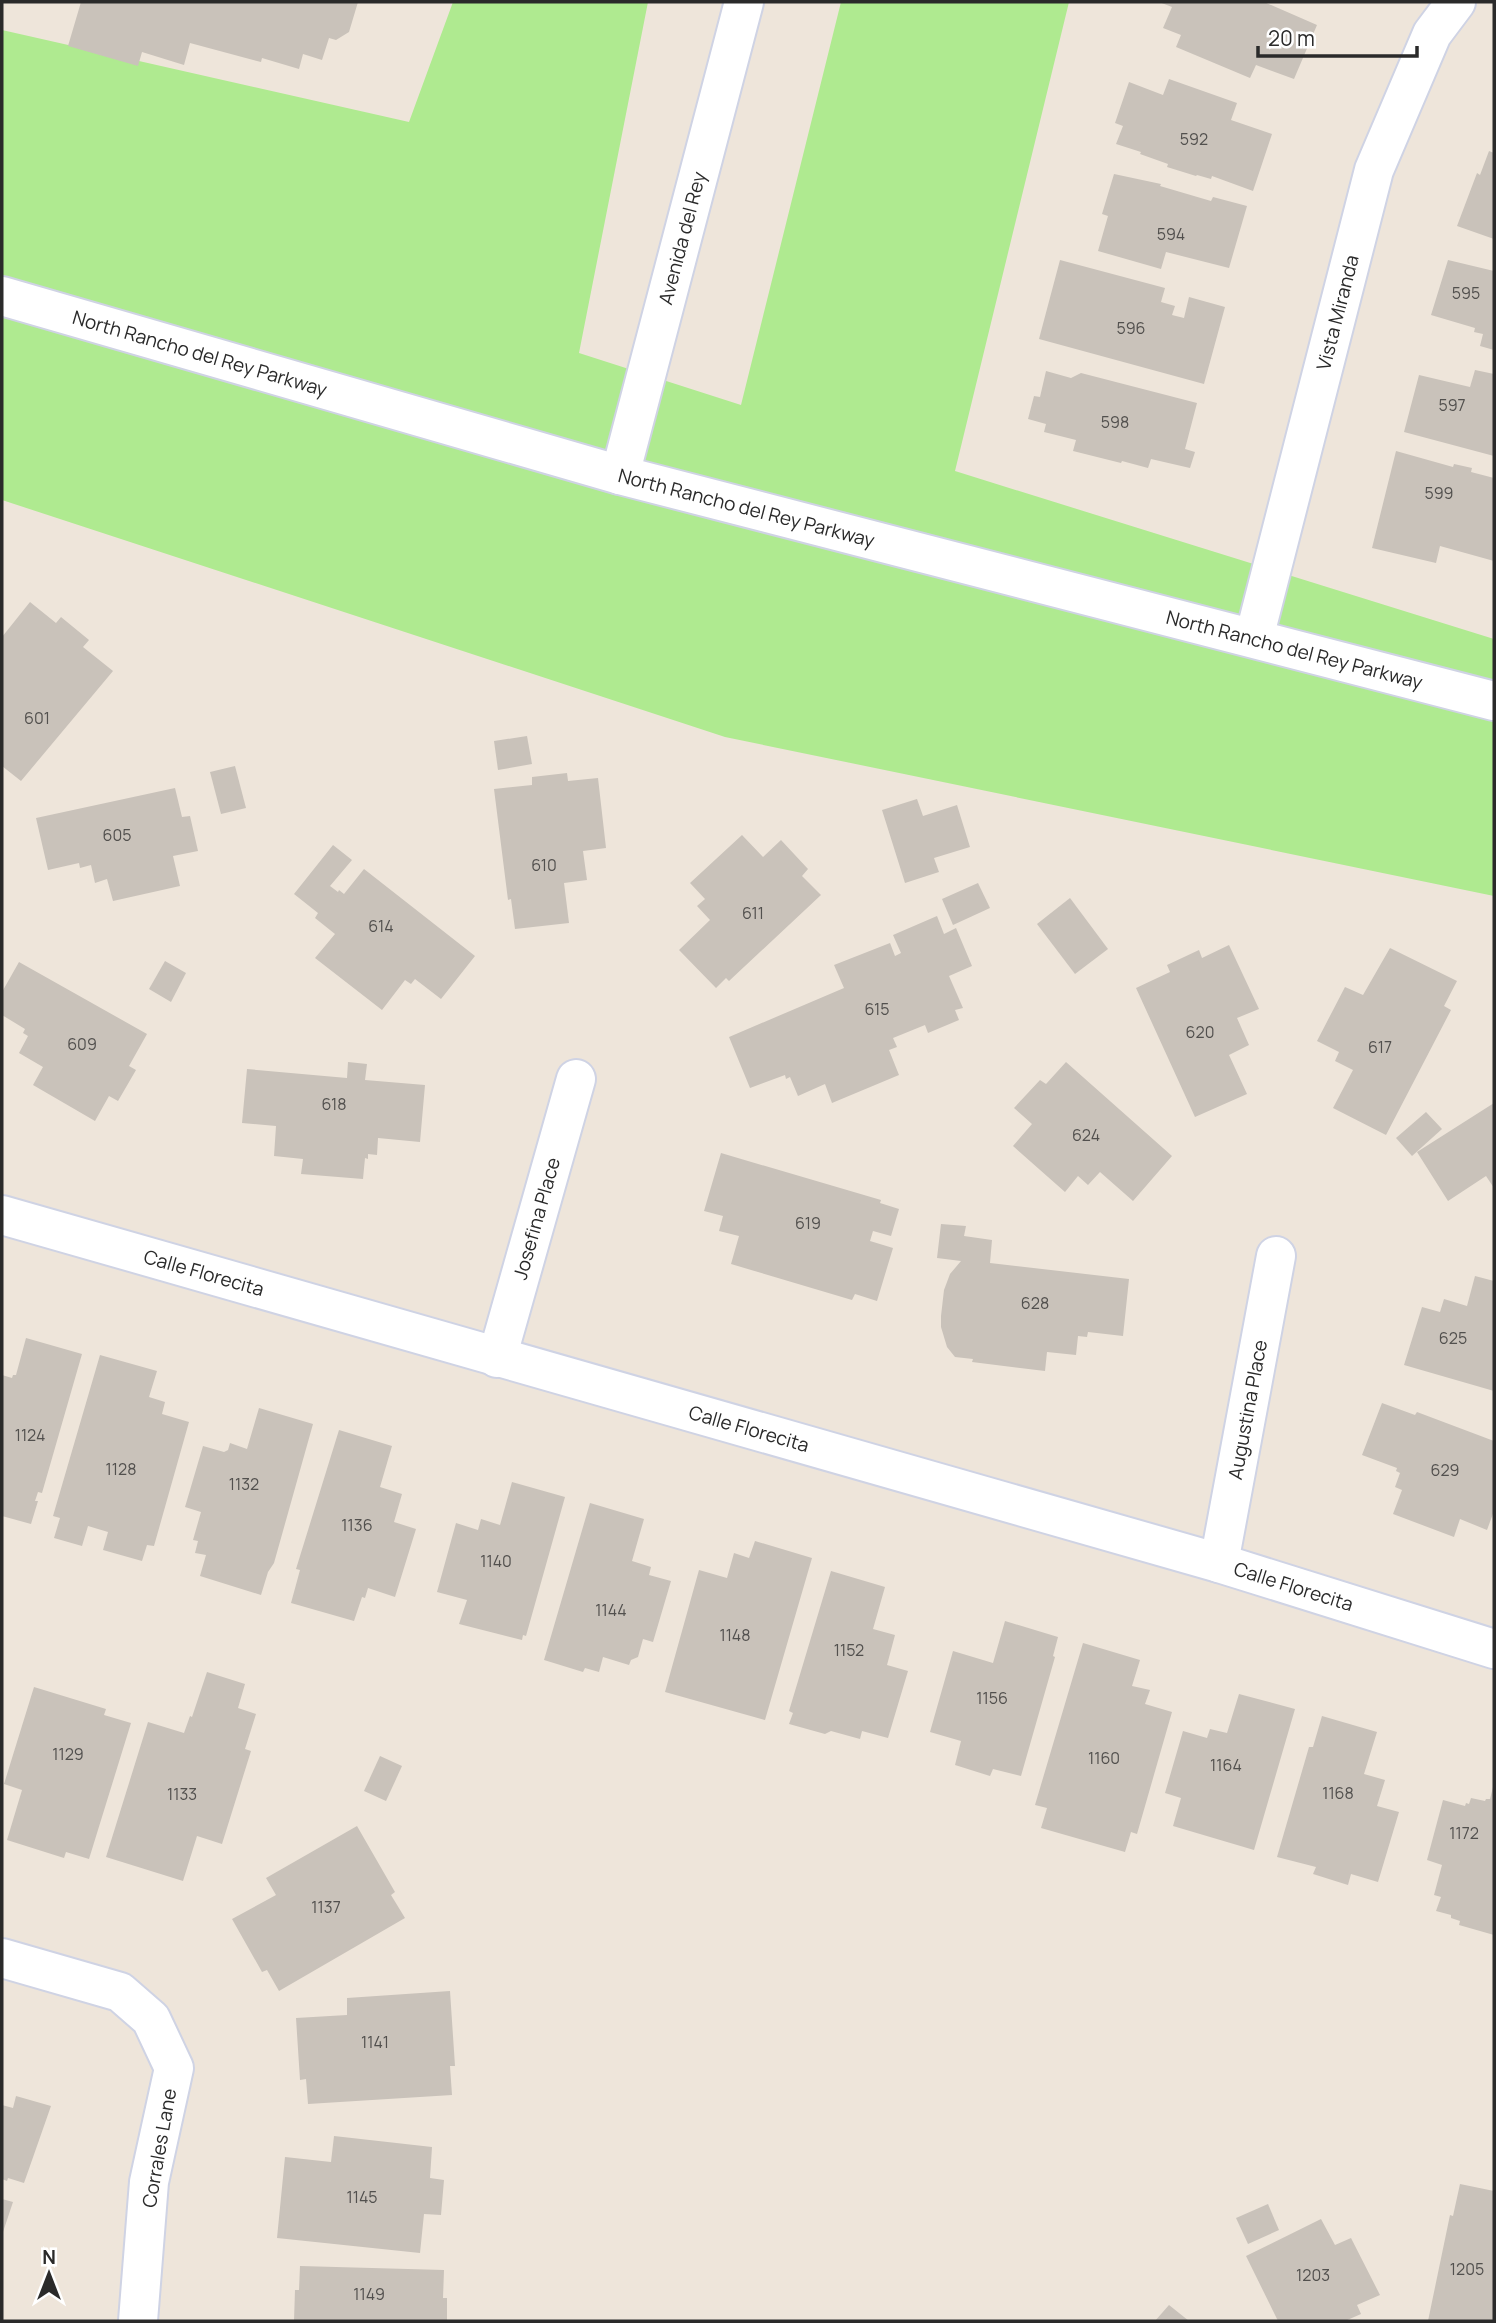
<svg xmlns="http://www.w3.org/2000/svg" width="1496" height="2323" viewBox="0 0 1496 2323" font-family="Manrope,sans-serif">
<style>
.green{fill:#afea90}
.building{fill:#c9c2ba}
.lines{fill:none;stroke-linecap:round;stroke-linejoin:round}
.minor-casing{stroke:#cfd3e4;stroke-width:42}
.tertiary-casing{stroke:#cfd3e4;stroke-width:42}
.minor{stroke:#fff;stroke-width:38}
.tertiary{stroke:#fff;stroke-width:38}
.labels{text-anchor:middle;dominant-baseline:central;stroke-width:5;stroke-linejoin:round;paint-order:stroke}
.number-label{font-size:16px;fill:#52504e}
.street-label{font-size:19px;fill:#2a2a2a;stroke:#fff}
</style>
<rect width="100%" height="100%" fill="#eee5da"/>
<path class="green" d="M453,2H648L579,353L741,405L841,2H1069L955,471L1494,639V896L725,737L2,500V30L409,122Z"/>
<g class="building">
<path d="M81,2H358L349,32L336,40L329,38L322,60L303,54L299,69L262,58L261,62L190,43L184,65L142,52L138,66L68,46Z"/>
<path d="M1159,2H1264L1317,25L1294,79L1256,65L1250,78L1176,47L1181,35L1163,28L1172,7Z"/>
<path d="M1169,79L1237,103L1231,120L1272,134L1253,191L1212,176L1211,179L1197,175L1196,176L1167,167L1168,164L1140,154L1141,152L1116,144L1123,126L1115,123L1129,82L1163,95Z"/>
<path d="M1489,151L1494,153V239L1457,226L1477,173L1480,175Z"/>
<path d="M1114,174L1161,184L1160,186L1211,201L1213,197L1247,206L1229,268L1166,252L1161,269L1098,251L1108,216L1102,214Z"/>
<path d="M1060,260L1165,288L1161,302L1175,306L1172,315L1184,318L1189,297L1225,307L1204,384L1039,339Z"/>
<path d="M1448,260L1494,271V350L1480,346L1483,334L1474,332L1475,328L1431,315Z"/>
<path d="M1475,370L1494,374V456L1404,432L1419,375L1470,387Z"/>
<path d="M1046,371L1071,378L1081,373L1197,403L1185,449L1195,452L1190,468L1151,459L1148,468L1122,461L1121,463L1073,451L1076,440L1044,432L1046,424L1028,419L1034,396L1040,397Z"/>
<path d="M1396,451L1453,467L1454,464L1472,468L1471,472L1494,478V561L1440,546L1436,563L1372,548Z"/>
<path d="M30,602L56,623L61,617L89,640L83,647L113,671L21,781L2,766V637Z"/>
<path d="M527,736L532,764L498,770L494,741Z"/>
<path d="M235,766L246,808L221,814L210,772Z"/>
<path d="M567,773L568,781L598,778L606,848L583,851L587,880L564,883L569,923L515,929L511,899L508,900L494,789L532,785V777Z"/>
<path d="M175,788L182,817L190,816L198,851L173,856L180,886L113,901L107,879L95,883L91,865L80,868L79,863L48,870L36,818Z"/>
<path d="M917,799L923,816L957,805L970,847L934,858L939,872L905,883L882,810Z"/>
<path d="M742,835L763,857L781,840L808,869L802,876L821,895L729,981L726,978L716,988L679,950L710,920L697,906L705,899L690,883Z"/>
<path d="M333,845L352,860L330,886L338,892L339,890L344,894L364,869L475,956L441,999L415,979L411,984L405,980L382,1010L315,958L335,934L315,918L318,913L294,894Z"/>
<path d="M978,883L990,908L953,925L942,899Z"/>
<path d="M1070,898L1108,949L1075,974L1037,924Z"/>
<path d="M937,916L944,934L956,928L972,966L949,976L963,1008L955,1010L959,1020L928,1033L925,1025L893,1038L897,1047L889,1050L899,1075L832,1103L825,1084L798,1096L790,1077L786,1079L785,1075L750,1088L729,1037L844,988L834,965L890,943L895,956L901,953L893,935Z"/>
<path d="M1229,945L1259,1009L1237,1018L1249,1045L1229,1055L1247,1094L1195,1117L1136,988L1170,972L1167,965L1199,950L1202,958Z"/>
<path d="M1390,948L1457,981L1444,1006L1451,1010L1386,1135L1333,1108L1353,1070L1335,1061L1339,1052L1317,1041L1345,987L1363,995Z"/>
<path d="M165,961L186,973L171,1002L149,989Z"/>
<path d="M19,962L147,1034L129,1066L136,1070L118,1101L109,1096L95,1121L33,1085L43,1067L19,1053L28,1036L23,1033L25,1029L2,1015V992Z"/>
<path d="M348,1062L367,1064L365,1080L425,1085L420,1142L378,1138L377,1155L368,1154V1159L365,1158L363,1179L301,1174L303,1159L274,1156L276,1126L242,1123L247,1069L347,1078Z"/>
<path d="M1066,1062L1172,1156L1133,1201L1100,1172L1088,1185L1078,1176L1065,1192L1013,1146L1032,1124L1014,1108L1040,1080L1046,1084Z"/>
<path d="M1494,1103V1188L1486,1176L1448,1201L1417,1152Z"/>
<path d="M1426,1112L1442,1129L1412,1156L1396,1138Z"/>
<path d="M721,1153L881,1200L880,1203L899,1209L891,1236L873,1231L870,1241L893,1248L877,1301L855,1294L852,1300L731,1264L739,1236L719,1231L723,1216L704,1211Z"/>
<path d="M941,1224L966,1226L964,1236L992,1240L990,1263L1129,1279L1123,1336L1088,1332L1087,1337L1078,1336L1076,1355L1047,1352L1045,1371L972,1362L973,1359L955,1357L947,1347L941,1327V1316L944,1290L950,1274L961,1261L937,1258Z"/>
<path d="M1475,1276L1494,1281V1391L1404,1365L1422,1307L1440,1312L1444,1299L1467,1306Z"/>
<path d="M26,1338L82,1354L42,1493L38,1492L35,1501H38L31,1524L2,1516V1375L12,1378L13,1375H16Z"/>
<path d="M100,1355L157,1371L149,1397L165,1402L162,1414L189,1422L154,1546L147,1545L142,1561L103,1550L108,1532L88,1526L82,1546L54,1538L60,1518L53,1516Z"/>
<path d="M1382,1403L1415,1415L1417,1412L1494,1441V1511L1487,1530L1460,1519L1454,1537L1393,1514L1402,1490L1395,1487L1400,1473L1396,1471L1397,1468L1362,1455Z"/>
<path d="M259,1408L313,1424L274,1563L268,1572L261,1595L200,1576L206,1555L195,1553L198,1541L193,1540L201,1512L185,1507L203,1446L224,1452L228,1450L230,1443L247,1449Z"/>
<path d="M339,1430L392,1446L380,1487L402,1494L394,1522L416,1529L395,1597L368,1588L365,1598L362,1597L354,1621L291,1603L300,1570L296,1569Z"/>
<path d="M512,1482L565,1497L526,1636L523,1635L522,1640L459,1624L467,1600L437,1592L456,1523L478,1530L481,1519L500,1525Z"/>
<path d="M590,1503L644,1519L632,1561L651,1567L649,1575L671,1581L653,1642L643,1639L638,1657L631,1660L629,1665L603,1657L599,1672L585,1668L583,1672L544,1660Z"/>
<path d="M755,1541L812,1558L765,1720L665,1692L699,1570L727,1578L734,1553L749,1558Z"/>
<path d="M831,1571L885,1587L873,1629L895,1635L887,1665L908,1671L888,1738L862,1731L860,1739L831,1731L825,1734L789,1724L793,1713L789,1711Z"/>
<path d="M1005,1621L1058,1637L1053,1656L1055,1657L1021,1776L993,1769L990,1776L955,1765L961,1741L930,1732L953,1651L993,1663Z"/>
<path d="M1083,1643L1140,1660L1132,1686L1150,1690L1145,1704L1172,1712L1137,1834L1131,1832L1125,1852L1041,1828L1047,1808L1035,1805Z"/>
<path d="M207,1672L245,1684L238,1708L256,1714L245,1749L251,1751L222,1844L197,1836L183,1881L106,1857L148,1722L184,1733L190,1716L192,1717Z"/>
<path d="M34,1687L106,1709L104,1715L131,1723L89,1859L66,1852L64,1858L7,1840L22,1790L4,1784Z"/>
<path d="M1239,1694L1295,1709L1254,1850L1173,1826L1181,1798L1165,1793L1183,1731L1207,1738L1210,1729L1227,1733Z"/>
<path d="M1322,1716L1377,1732L1364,1774L1385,1780L1377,1806L1399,1812L1378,1882L1351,1874L1348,1885L1313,1874L1316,1867L1277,1857L1309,1747H1313Z"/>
<path d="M380,1756L402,1766L386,1801L364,1791Z"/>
<path d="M1493,1787H1494V1935L1459,1925L1460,1921L1451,1918V1915L1436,1911L1441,1897L1434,1895L1442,1865L1427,1860L1443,1800L1465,1806L1466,1803L1469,1804L1471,1798L1485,1801L1486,1799H1490Z"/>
<path d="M357,1826L395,1892L391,1895L405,1918L279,1991L267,1970L262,1972L232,1919L276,1895L266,1878Z"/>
<path d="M450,1991L455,2066H450L452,2095L308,2104L306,2079L300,2080L296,2018L347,2015V1998Z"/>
<path d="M16,2096L51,2106L24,2183L8,2178L7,2181L2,2179V2105L13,2108Z"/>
<path d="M334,2136L432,2147L430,2178L444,2180L441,2215L424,2214L420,2253L277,2238L285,2157L331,2162Z"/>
<path d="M1460,2184L1494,2191V2321H1428L1450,2215L1453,2216Z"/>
<path d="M2,2199L13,2202L2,2235Z"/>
<path d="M1268,2204L1279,2230L1248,2244L1236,2218Z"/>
<path d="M1321,2219L1335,2245L1351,2238L1380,2295L1357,2305L1361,2314L1345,2321H1278L1246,2256Z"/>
<path d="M300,2266L444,2270L443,2298H447V2321H294L295,2290H299Z"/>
<path d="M1169,2305L1189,2321H1155Z"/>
</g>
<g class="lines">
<defs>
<g id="minor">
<path id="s1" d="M1254,638L1374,170L1432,34L1456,2"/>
<path id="s2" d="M2,1215L1219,1563L1494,1649"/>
<path id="s3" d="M497,1358L576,1079"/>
<path id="s4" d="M1219,1563L1276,1256"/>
<path d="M2,1958L120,1992L151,2019L174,2068L149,2182L138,2321"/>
</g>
<g id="tertiary">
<path id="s5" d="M2,296L620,475L1494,701"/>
<path id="s6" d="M620,475L744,2"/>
</g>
</defs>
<use href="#minor" class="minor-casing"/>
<use href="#tertiary" class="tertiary-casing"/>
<use href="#minor" class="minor"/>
<use href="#tertiary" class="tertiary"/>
</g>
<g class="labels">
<g class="number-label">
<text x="1194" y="139">592</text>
<text x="1171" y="234">594</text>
<text x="1466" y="293">595</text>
<text x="1131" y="328">596</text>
<text x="1452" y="405">597</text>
<text x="1115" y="422">598</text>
<text x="1439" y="493">599</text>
<text x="37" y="718">601</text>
<text x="117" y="835">605</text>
<text x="544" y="865">610</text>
<text x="753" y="913">611</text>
<text x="381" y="926">614</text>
<text x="877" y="1009">615</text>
<text x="1200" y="1032">620</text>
<text x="82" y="1044">609</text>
<text x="1380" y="1047">617</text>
<text x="334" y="1104">618</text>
<text x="1086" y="1135">624</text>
<text x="808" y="1223">619</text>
<text x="1035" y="1303">628</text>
<text x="1453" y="1338">625</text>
<text x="30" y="1435">1124</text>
<text x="121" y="1469">1128</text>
<text x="1445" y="1470">629</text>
<text x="244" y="1484">1132</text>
<text x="357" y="1525">1136</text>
<text x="496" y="1561">1140</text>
<text x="611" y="1610">1144</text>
<text x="735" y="1635">1148</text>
<text x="849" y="1650">1152</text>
<text x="992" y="1698">1156</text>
<text x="68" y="1754">1129</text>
<text x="1104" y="1758">1160</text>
<text x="1226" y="1765">1164</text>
<text x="1338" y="1793">1168</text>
<text x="182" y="1794">1133</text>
<text x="1464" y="1833">1172</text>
<text x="326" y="1907">1137</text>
<text x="375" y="2042">1141</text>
<text x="362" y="2197">1145</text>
<text x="1467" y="2269">1205</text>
<text x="1313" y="2275">1203</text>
<text x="369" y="2294">1149</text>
</g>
<g class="street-label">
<text stroke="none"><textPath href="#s6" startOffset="245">Avenida del Rey</textPath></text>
<text stroke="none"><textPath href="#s1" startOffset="336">Vista Miranda</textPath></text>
<text stroke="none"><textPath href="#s5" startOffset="206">North Rancho del Rey Parkway</textPath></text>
<text stroke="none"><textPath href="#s5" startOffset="774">North Rancho del Rey Parkway</textPath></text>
<text stroke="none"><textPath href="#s5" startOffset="1340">North Rancho del Rey Parkway</textPath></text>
<text stroke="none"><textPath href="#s3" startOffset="145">Josefina Place</textPath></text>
<text stroke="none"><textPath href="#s2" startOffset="210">Calle Florecita</textPath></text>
<text stroke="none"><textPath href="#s4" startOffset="156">Augustina Place</textPath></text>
<text stroke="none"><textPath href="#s2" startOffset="777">Calle Florecita</textPath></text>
<text stroke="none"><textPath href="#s2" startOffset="1344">Calle Florecita</textPath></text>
<text transform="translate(159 2148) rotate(-80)">Corrales Lane</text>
</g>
</g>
<rect width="1496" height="2323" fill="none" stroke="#2a2a2a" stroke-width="7"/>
<g transform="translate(49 2274)" stroke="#ffffff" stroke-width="5" paint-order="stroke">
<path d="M0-5L12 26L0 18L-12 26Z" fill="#2a2a2a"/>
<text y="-10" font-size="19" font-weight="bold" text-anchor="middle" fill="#2a2a2a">N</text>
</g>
<path d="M1258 46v10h159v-10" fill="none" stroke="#2a2a2a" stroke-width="3.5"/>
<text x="1268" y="46" font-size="21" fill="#2a2a2a" stroke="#ffffff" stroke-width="5" paint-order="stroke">20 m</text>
</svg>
